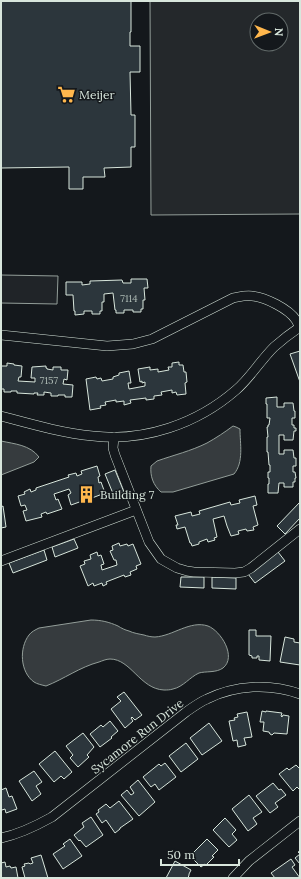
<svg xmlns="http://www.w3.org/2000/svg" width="301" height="879" viewBox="0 0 301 879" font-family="Lora,serif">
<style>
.green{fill:#202428;stroke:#939e99}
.parking{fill:#24282b;stroke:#939e99;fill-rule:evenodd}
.water{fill:#363b3e;stroke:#939e99}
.building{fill:#2c363c;stroke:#d8e6dc}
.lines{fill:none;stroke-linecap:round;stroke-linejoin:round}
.minor-casing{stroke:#d8e6dc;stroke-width:10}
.minor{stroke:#14181c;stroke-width:9}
.labels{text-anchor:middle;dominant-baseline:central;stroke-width:3;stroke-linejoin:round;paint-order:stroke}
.number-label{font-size:10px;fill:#adbab4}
.poi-label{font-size:12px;fill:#d8e6dc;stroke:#14181c;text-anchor:start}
.street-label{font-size:12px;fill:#d8e6dc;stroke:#14181c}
</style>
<rect width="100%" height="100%" fill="#14181c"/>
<path class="green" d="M1,275L58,276L57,304L1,303Z"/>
<path class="parking" d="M150,1H300V214L151,215ZM257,20H281V44H257Z"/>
<g class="water">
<path d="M233,426L236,427L240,429C240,444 244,462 234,474L173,492H161C153,485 150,476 151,466L157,461C174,455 191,451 207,443C216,438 225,432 233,426Z"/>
<path d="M1,441C15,444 30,445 39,457L34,462L1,475Z"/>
<path d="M91,620C101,620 109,622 118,626C121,628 125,630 129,631C133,633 139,634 144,635C147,636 151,637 155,637C173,636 190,620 208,626C221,631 237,657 223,668C216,673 206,671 199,673C190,677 183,687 173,689C170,690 167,690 164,690C140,689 131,659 110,659C106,659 102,661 99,662C80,667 64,679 46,686C42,685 37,684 34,682C20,672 19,648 29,635C31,632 35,630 39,628Z"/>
</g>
<g class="building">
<path d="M1,1H131V32H130V46H140V72H130L131,115H135V147H131V167L104,168L105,177H83V189H69V167L1,168Z"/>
<path d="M131,279H147L148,288H144L145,300H143V309H141V312H133V310H124V313H116V310H115L113,293L104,294V302H102V311H100V314H92V311H84V314L75,315V311H74L73,295H66V282H82V285L90,284V281L122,280L123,283H131Z"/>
<path d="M300,351V382L290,354Z"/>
<path d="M179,362V365H183L184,372H186L187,382L185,383L186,394L177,395L176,392L172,393V390L161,392L162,395L154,396V399L146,400V398L130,400L131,403L124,405V401L116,402V400L105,402L106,405L100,406L101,408L90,410L86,379L96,377L97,379L101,378L102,381L113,379V377L119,375V373L129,371L131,383H128L129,389L145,386V382L142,383V381L140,382L138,369L150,367V370L158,369V372L169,370L168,367H172V363Z"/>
<path d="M7,363L14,364V365L22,366L21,377H19L18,381L35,382V378H31L32,367L46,366V368H47V369L53,370V367H61V370H68L67,380L64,379L63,384L73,385L72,397H65V395H58V396H51V393L44,392V395H37L38,393H34V394L17,393V391H11V392H4V389H1V366H7Z"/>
<path d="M277,397V407H284V403H293L294,411H295V418H292V425H294V428H296V431H294L293,440H284V435H279V454H284V450H293L294,458H296V466H293V472H295L296,478H295V482H293V487H284V483H279L278,493H268V484H269V478H268V472H270V465H269L268,452H267V437H268L267,427H268V425H269L270,418H267V404H266V398Z"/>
<path d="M97,466L100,476L98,477L99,483L101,482L105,493L92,498L91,496L84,498L85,500L71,505L68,495L71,493L69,489L54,494L56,500L58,499L62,509L47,514L46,512L41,514L42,517L26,521L23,511L27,510L25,505L21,506L18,496L25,494L24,492L30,489L31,492L36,490V488L69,477L68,475L76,473L77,476L82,474L81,471Z"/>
<path d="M115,470L124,492L114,496L105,474Z"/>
<path d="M255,496L257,505L253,506L258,525L253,527L254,530L247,531L246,529L238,531L239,534L231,536L227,526L224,516L213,519L217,537L214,538L215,540L208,542L207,539L199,542V544L192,546L191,543H190L185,527L177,529L176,525H178L175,516L191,512L192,516L200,514L199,511L230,502L231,505L240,503L239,500Z"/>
<path d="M300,502V518L285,534L277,526Z"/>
<path d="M3,506L6,527L1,528V507Z"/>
<path d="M74,539L78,548L55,557L52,547Z"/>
<path d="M119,543L120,546L127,544L128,546L133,544L141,564L136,566L137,569L130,572L131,575L125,577L124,575L106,582L107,584L103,586L102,583L94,586L93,583L88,586L80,566L85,564L84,561L91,559L90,555L97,552L98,556L101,555L104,564L101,565L102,570L117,565L116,560H114L110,551L113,550L112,546Z"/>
<path d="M44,550L47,560L13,573L9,563Z"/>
<path d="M278,552L285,561L255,583L248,574Z"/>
<path d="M181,577H204V588L180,587Z"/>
<path d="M212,577L236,578V589L212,588Z"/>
<path d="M249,630H256V636H271L270,661L259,660V656H257V658H252V656L249,655Z"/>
<path d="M285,637L294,639V642L300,643V665L280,662Z"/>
<path d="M124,692L142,715L135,720L132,717L131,718L133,721L125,728L111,709L121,701L117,697Z"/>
<path d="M262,711L266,712V711L282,713L281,716L282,717L283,715L289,716L287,734L274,733L272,735L270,734L269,732L263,731L264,722H260Z"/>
<path d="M247,712L252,737L244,738L246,745L238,747L237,740L233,741L229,721L235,720L234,718L238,717L237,714Z"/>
<path d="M110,721L118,731L111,737L112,738L100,747L90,734L101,725L103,727Z"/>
<path d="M209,723L222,741L202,755L190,738Z"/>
<path d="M83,733L94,747L87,755L89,757L78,767L70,758L73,755L66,746Z"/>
<path d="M186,743L198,759L181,772L169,756Z"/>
<path d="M55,751L72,772L64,779L61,776L54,782L39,764Z"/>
<path d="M165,763L176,777L159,790L155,784L151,787L143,777L159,764L161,766Z"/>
<path d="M296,765L300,769V788L299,789L297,787L293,791L279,774L287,768L289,770Z"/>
<path d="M34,771L42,782L36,786L41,794L32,801L19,781Z"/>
<path d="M138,780L155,802L139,816L121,795L127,790L131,795L134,793L130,787Z"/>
<path d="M273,783L279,790L281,789L286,795L275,803L278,807L270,813L256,796Z"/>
<path d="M6,788L9,797L12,796L17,809L6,813L5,809L2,810L1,808V790Z"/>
<path d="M249,795L262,812L253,818L257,824L248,831L232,809Z"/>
<path d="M119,801L133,819L120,828V829L115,833L106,820L102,823L96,814L99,812L98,810L106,804L110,808Z"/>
<path d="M91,817L103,835L86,847L80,840L79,841L74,835L84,827L82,823Z"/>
<path d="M225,818L236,830L232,834L237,840L229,847L213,830Z"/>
<path d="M70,839L82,856L63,869L53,854L65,846L63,844Z"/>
<path d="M207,839L218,850L212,856L214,857L206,865L205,864L201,867L190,856Z"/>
<path d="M300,851V864L295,858L300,854L298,852Z"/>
<path d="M41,855L48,878H25L22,867L25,866L24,864L29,863L30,864L33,863L31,858Z"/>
<path d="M291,859L295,865L292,867L300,878H275L271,873Z"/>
<path d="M175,861L191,870L189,874V875L188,878H166Z"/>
<path d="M5,862L6,867L10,866L11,868L16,867L18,878H1V863Z"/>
</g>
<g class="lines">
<defs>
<g id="minor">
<path d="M1,335L11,336L107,346L133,344L152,339L233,298C239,297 245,295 252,296C265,297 289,309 296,320C298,323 299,326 300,329"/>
<path d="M1,416C31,424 62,433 93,436C144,442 197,424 236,390C250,378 260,361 274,347C282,340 291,333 300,327"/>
<path d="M114,437L113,448L115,455L149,542L161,559L168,563L177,568L187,571L194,572L235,573L244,572L251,568L300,529"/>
<path d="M1,561L136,510"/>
<path d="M1,838C20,834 36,826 52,817L186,712C193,707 200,702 207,699C235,685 270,683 300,694"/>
<path d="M233,878L249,861L300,821"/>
</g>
</defs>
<use href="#minor" class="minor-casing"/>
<use href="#minor" class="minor"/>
</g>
<defs>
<symbol id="supermarket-bare" viewBox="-9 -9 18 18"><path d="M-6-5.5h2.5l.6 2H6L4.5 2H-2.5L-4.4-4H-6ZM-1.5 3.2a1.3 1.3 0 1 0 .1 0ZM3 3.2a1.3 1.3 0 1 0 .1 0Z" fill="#ffb74d" stroke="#14181c" stroke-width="2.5" paint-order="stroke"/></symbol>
<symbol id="building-bare" viewBox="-9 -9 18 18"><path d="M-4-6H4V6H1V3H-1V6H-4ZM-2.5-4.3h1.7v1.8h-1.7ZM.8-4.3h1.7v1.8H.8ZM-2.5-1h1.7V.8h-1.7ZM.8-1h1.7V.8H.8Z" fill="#ffb74d" stroke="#14181c" stroke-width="2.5" paint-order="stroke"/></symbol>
</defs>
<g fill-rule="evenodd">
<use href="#supermarket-bare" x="54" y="82" width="25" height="25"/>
<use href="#building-bare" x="74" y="482" width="25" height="25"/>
</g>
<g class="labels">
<g class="number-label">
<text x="129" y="298">7114</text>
<text x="49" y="380">7157</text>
</g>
<g class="poi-label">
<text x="79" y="94">Meijer</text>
<text x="100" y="494">Building 7</text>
</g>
<g class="street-label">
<text transform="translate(137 736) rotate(-38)">Sycamore Run Drive</text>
</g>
</g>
<rect width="301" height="879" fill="none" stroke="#d8e6dc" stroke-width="4"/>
<g transform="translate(269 32) rotate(91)"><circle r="19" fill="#14181c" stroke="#626a69"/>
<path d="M0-3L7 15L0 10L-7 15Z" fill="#ffb74d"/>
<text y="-6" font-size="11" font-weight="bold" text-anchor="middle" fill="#d8e6dc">N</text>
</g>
<path d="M161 859v6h78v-6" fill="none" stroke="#d8e6dc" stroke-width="2"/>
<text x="167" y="859" font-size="12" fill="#d8e6dc" stroke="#14181c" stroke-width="3" paint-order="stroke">50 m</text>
</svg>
